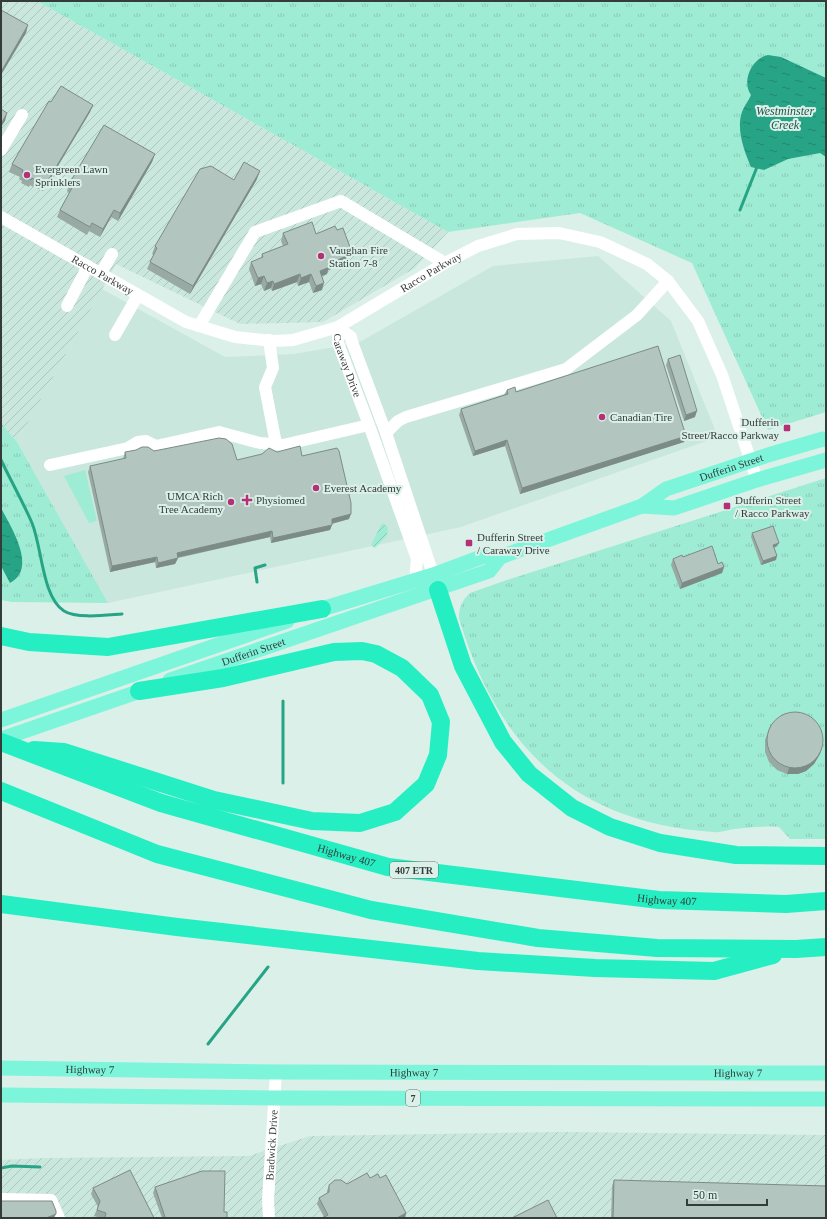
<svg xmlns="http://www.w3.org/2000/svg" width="827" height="1219" viewBox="0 0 827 1219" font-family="Georgia,serif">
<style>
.built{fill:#c9e7dc}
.industrial{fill:url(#industrial-furrows)}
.grass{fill:url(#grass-tufts)}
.park{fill:#9eecd3}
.garden{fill:url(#garden-furrows)}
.water{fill:url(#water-ripples)}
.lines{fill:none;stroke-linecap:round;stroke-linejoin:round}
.stream{stroke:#27a486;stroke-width:3}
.minor{stroke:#fff;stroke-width:12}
.major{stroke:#7cf5da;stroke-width:15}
.highway{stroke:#25efc2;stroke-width:18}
.wall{fill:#99aaa4}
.shaded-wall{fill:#7d8b86}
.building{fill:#b2c6bf;stroke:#7d8b86}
.poi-dot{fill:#b43077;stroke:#dbf0e9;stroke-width:1.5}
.labels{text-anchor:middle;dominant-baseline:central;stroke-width:4;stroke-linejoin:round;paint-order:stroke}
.shield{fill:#dbf0e9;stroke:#66726e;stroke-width:1}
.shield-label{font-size:10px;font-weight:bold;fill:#343c39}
.poi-label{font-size:11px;fill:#343c39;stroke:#dbf0e9;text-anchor:start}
.street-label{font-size:11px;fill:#343c39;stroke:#dbf0e9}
.water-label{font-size:12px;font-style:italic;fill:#255548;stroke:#dbf0e9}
</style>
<defs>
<pattern id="industrial-furrows" width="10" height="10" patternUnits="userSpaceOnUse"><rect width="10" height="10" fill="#c9e7dc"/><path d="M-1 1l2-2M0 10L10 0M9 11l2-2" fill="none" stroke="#adc7be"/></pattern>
<pattern id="grass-tufts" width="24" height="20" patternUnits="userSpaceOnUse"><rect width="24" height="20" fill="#9eecd3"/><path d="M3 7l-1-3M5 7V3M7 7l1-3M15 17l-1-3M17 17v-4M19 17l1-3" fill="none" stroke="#89cbb6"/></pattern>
<pattern id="garden-furrows" width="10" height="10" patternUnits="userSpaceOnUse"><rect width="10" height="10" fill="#9eecd3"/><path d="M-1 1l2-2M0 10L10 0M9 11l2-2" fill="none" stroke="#89cbb6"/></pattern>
<pattern id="water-ripples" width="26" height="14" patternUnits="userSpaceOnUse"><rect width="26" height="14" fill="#27a486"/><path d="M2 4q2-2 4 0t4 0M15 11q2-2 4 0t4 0" fill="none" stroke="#22876f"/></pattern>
</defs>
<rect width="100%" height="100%" fill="#dbf0e9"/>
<path class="built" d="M598,256L671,321L718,437L461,527L108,603L17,442L102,289L225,357L294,354L358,343L493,266Z"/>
<g class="industrial">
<path d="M1,1H37L448,232L415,268L323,322L240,324L116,264L17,442L1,423Z"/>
<path d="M562,1132L826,1135V1218H1V1160L46,1158L249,1156L310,1136Z"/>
</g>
<g class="grass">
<path d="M37,1H826V412L768,430L692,263L580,213L448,232Z"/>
<path d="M1,423L17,442L108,603L12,602L1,600Z"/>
<path d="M826,478V839H790L779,827C764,826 749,827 734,829C727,830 720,833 713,832C576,823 497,748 459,618C459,608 462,600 470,593L504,581Z"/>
</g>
<path class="park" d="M85,470L97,521L89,523L64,476Z"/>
<path class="garden" d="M382,523L388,527L387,535L375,548L371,545Z"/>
<g class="water">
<path d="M768,55L781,57L826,78V157L820,153L788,159L764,170L751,167C744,151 736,129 742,112C744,106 749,100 751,95C741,81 752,58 768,55Z"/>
<path d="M1,508C11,527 38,569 10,583L1,566Z"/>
</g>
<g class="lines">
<g class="stream">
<path d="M740,210L757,167"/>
<path d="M1,460C11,481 23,502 32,523C42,547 42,597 64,611C77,619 107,615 122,614"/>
<path d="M257,582L255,568L265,565"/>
<path d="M283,701V783"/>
<path d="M208,1044L268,967"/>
<path d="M1,1168L12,1166L40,1167"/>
</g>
<g class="minor">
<path d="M1,150L22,115"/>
<path id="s1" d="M1,217L186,322L235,337L273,341L293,340L338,327L445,263L478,246L517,234L559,233L600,242L647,264L668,281L698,321L722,375L757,480"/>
<path d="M101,273L112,254"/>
<path d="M67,306L88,266"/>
<path d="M199,326L255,232L341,201L445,263"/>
<path d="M338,327L351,337L352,342L386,433L436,583"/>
<path id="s2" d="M338,327V343L369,425L417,559L415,580"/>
<path d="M115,335L138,295"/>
<path d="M269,340L273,368L265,387L276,444"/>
<path d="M386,433L398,421L406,417L566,369L637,315L668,281"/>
<path d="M50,465L128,448L138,442L146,441L156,446L219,432L260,443L283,445L369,425"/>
<path d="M1,1199L51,1200L59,1218"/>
<path id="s3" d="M269,1218L268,1200L276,1072"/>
</g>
<g class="major">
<path d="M642,506L674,508L757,480L826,460"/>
<path id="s4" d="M312,612L433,575L484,556L500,557L642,506L666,489L768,455L823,439L826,440"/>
<path id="s5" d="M170,680L489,571L500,557"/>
<path d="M1,720L287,621"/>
<path d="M1,739L149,688"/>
<path id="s6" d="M1,1068L276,1072L826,1073"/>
<path d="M1,1095L275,1098L826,1099"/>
</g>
<g class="highway">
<path d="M438,590L463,666L503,742L529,774L572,808L610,827L660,843L736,855L826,856"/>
<path d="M1,636L29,642L108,647L322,609"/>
<path id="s7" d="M1,742L161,803L388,867L659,900L786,904L826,901"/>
<path d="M34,750L64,752L214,800L312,821L360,823L395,812L426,784L438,755L441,722L430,695L402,668L376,654L362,651L334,652L223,678L139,691"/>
<path d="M1,791L157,854L371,910L538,938L657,948L796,949L826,947"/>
<path d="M1,904L177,927L478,961L595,968L714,971L773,955"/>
</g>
</g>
<g class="wall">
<path d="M51,102L93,105L90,112L43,191L33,186V187L30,185L29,187L21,183L22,181L19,179L20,177L9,172L12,164Z"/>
<path d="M155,154L152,162L118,221L111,217L100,237L89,231L87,235L57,217L60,210L69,193L67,191L69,184Z"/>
<path d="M257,179L190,294L147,269L150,262L154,255L152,254L155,246L234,180Z"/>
<path d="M283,233L316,234L349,258L346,259L344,264L328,270L327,274L322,276V290L313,293L309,282L298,286L297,282L272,291L271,288L264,291L261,284L255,286L249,269L251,262L261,258L262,254L283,246L281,241Z"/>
<path d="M668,359L695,417L684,421L666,365Z"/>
<path d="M507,390L516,392L686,436L684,442L520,494L505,446L473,456L459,415L461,409L504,395Z"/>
<path d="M154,451L237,460L277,452L302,456L349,519L332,524L330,530L271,543L270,537L178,558L175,564L156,568L155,562L110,572L88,472L90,466L123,459L125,452Z"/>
<path d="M752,533L777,546L774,548L776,560L761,565L751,537Z"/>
<path d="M683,557L718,564L724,567L722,573L680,589L671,565L673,559Z"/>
<path d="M771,724L820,754L814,764L806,771L798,774H787L777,770L769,762L765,752V740Z"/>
<path d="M370,1178H380L406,1213L405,1218H322L324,1217L317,1204L319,1198L327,1193V1191L329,1185L347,1184Z"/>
<path d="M614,1180L826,1218H611L612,1186Z"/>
<path d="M155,1187L224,1212L227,1218H162L153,1193Z"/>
<path d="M93,1188L154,1218H101L94,1216L98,1207L91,1194Z"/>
</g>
<g class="shaded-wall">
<path d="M28,25L26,33L1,75V72Z"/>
<path d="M93,105L90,112L43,191L46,184Z"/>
<path d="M7,113L5,121L1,127V124Z"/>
<path d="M155,154L152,162L118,221L120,213Z"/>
<path d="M260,171L257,179L190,294L193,286Z"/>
<path d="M114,210L111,217L100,237L103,229Z"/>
<path d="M351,250L349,258L346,259L344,264L328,270L327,274L317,278L320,271L328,264L345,252Z"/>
<path d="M300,274L297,282L272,291L274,284Z"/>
<path d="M311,274L309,282L298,286L301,278Z"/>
<path d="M264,276L261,284L255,286L258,278Z"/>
<path d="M273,281L271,288L264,291L267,283Z"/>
<path d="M324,283L322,290L313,293L316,286Z"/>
<path d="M697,411L695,417L684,421L686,415Z"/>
<path d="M686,436L684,442L520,494L522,488Z"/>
<path d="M507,440L505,446L473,456L475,451Z"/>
<path d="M351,514L349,519L330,524L332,519Z"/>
<path d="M332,525L330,530L271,543L273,538Z"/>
<path d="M272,531L270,537L175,558L177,553Z"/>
<path d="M779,543L777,546L771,549L773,545Z"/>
<path d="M777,556L776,560L761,565L763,561Z"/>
<path d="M157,557L155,562L110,572L112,566Z"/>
<path d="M178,558L175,564L156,568L158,563Z"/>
<path d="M724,567L722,573L680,589L682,583Z"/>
<path d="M822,748L820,754L814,764L806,771L798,774H787L789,768Z"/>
<path d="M406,1213L405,1218H397Z"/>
<path d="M56,1214L54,1218H46Z"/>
</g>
<g class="building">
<path d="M1,10L28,25L1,72Z"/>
<path d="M61,86L93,105L46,184L36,178L35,180L32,178L31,180L24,175L25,173L22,172L23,170L12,164L49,101L51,102Z"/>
<path d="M1,109L7,113L1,124Z"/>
<path d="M104,125L155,154L120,213L114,210L103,229L92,223L90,227L60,210L73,186L69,184Z"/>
<path d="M244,162L260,171L193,286L150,262L157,248L155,246L200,169L211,166L234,180Z"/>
<path d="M312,222L316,234L335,226L337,230L343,228L351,250L345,252L347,256L328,264L330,267L320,271L324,283L316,286L311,274L301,278L300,274L274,284L273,281L267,283L264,276L258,278L251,262L263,257L262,254L288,244L283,233Z"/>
<path d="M658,346L686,436L522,488L507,440L475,451L461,409L508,394L507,390L515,387L516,392Z"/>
<path d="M680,355L697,411L686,415L668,359Z"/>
<path d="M219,438L226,439L232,444L237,460L262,454L269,448L277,452L300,446L302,456L337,448L339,451L351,503V514L332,519V525L273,538L272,531L177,553L178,558L158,563L157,557L112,566L90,466L126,458L125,452L136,450L142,447H148L154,451Z"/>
<path d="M773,526L779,543L773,545L777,556L763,561L752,533Z"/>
<path d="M712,546L718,564L722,562L724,567L682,583L673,559L682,555L683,557Z"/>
<circle cx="795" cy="740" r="28"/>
<path d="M130,1170L154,1218H105L106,1213L97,1210L100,1201L93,1188Z"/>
<path d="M202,1171H225L224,1212H227V1218H164L165,1217L155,1187Z"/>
<path d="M367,1173L370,1178L378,1174L380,1178L386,1175L406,1213L397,1218H322L328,1215L319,1198L329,1192V1185L335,1180H341L347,1184Z"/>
<path d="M614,1180L826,1186V1218H613Z"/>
<path d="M548,1200L557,1218H512Z"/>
<path d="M1,1201H52L56,1211V1214L46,1218H1Z"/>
</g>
<g class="poi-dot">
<circle cx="27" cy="175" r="4"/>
<circle cx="321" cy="256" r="4"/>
<circle cx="602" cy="417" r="4"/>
<rect x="783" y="424" width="8" height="8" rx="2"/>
<circle cx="316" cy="488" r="4"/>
<path d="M245 494h4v4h4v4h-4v4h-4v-4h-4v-4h4z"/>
<circle cx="231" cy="502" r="4"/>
<rect x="723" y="502" width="8" height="8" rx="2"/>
<rect x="465" y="539" width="8" height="8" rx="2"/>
</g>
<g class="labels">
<g class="shield">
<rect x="390" y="862" width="48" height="16" rx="3"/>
<rect x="406" y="1090" width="14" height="16" rx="3"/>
</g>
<g class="shield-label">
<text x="414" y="870">407 ETR</text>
<text x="413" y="1098">7</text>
</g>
<g class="poi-label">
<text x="35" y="169">Evergreen Lawn<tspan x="35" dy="13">Sprinklers</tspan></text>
<text x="329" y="250">Vaughan Fire<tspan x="329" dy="13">Station 7-8</tspan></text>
<text x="610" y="417">Canadian Tire</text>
<text x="779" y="422" text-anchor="end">Dufferin<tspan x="779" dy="13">Street/Racco Parkway</tspan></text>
<text x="324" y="488">Everest Academy</text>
<text x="223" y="496" text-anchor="end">UMCA Rich<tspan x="223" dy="13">Tree Academy</tspan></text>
<text x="256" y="500">Physiomed</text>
<text x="735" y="500">Dufferin Street<tspan x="735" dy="13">/ Racco Parkway</tspan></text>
<text x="477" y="537">Dufferin Street<tspan x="477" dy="13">/ Caraway Drive</tspan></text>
</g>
<g class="street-label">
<text stroke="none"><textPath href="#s1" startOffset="477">Racco Parkway</textPath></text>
<text stroke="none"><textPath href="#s1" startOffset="117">Racco Parkway</textPath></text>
<text stroke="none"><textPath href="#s2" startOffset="40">Caraway Drive</textPath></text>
<text stroke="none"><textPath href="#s4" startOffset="446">Dufferin Street</textPath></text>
<text stroke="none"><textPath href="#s5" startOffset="88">Dufferin Street</textPath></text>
<text stroke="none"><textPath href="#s7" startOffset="364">Highway 407</textPath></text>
<text stroke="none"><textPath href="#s7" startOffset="688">Highway 407</textPath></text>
<text stroke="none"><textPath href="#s6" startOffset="89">Highway 7</textPath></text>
<text stroke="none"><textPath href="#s6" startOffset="413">Highway 7</textPath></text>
<text stroke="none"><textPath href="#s6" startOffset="737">Highway 7</textPath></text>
<text stroke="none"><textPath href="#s3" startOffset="73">Bradwick Drive</textPath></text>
</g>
<g class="water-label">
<text x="785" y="111">Westminster<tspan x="785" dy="14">Creek</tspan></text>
</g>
</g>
<rect width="827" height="1219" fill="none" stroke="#343c39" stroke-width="4"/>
<path d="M687 1199v6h80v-6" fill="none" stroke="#343c39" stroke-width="2"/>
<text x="693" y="1199" font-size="12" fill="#343c39" stroke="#dbf0e9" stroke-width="3" paint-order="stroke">50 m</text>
</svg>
